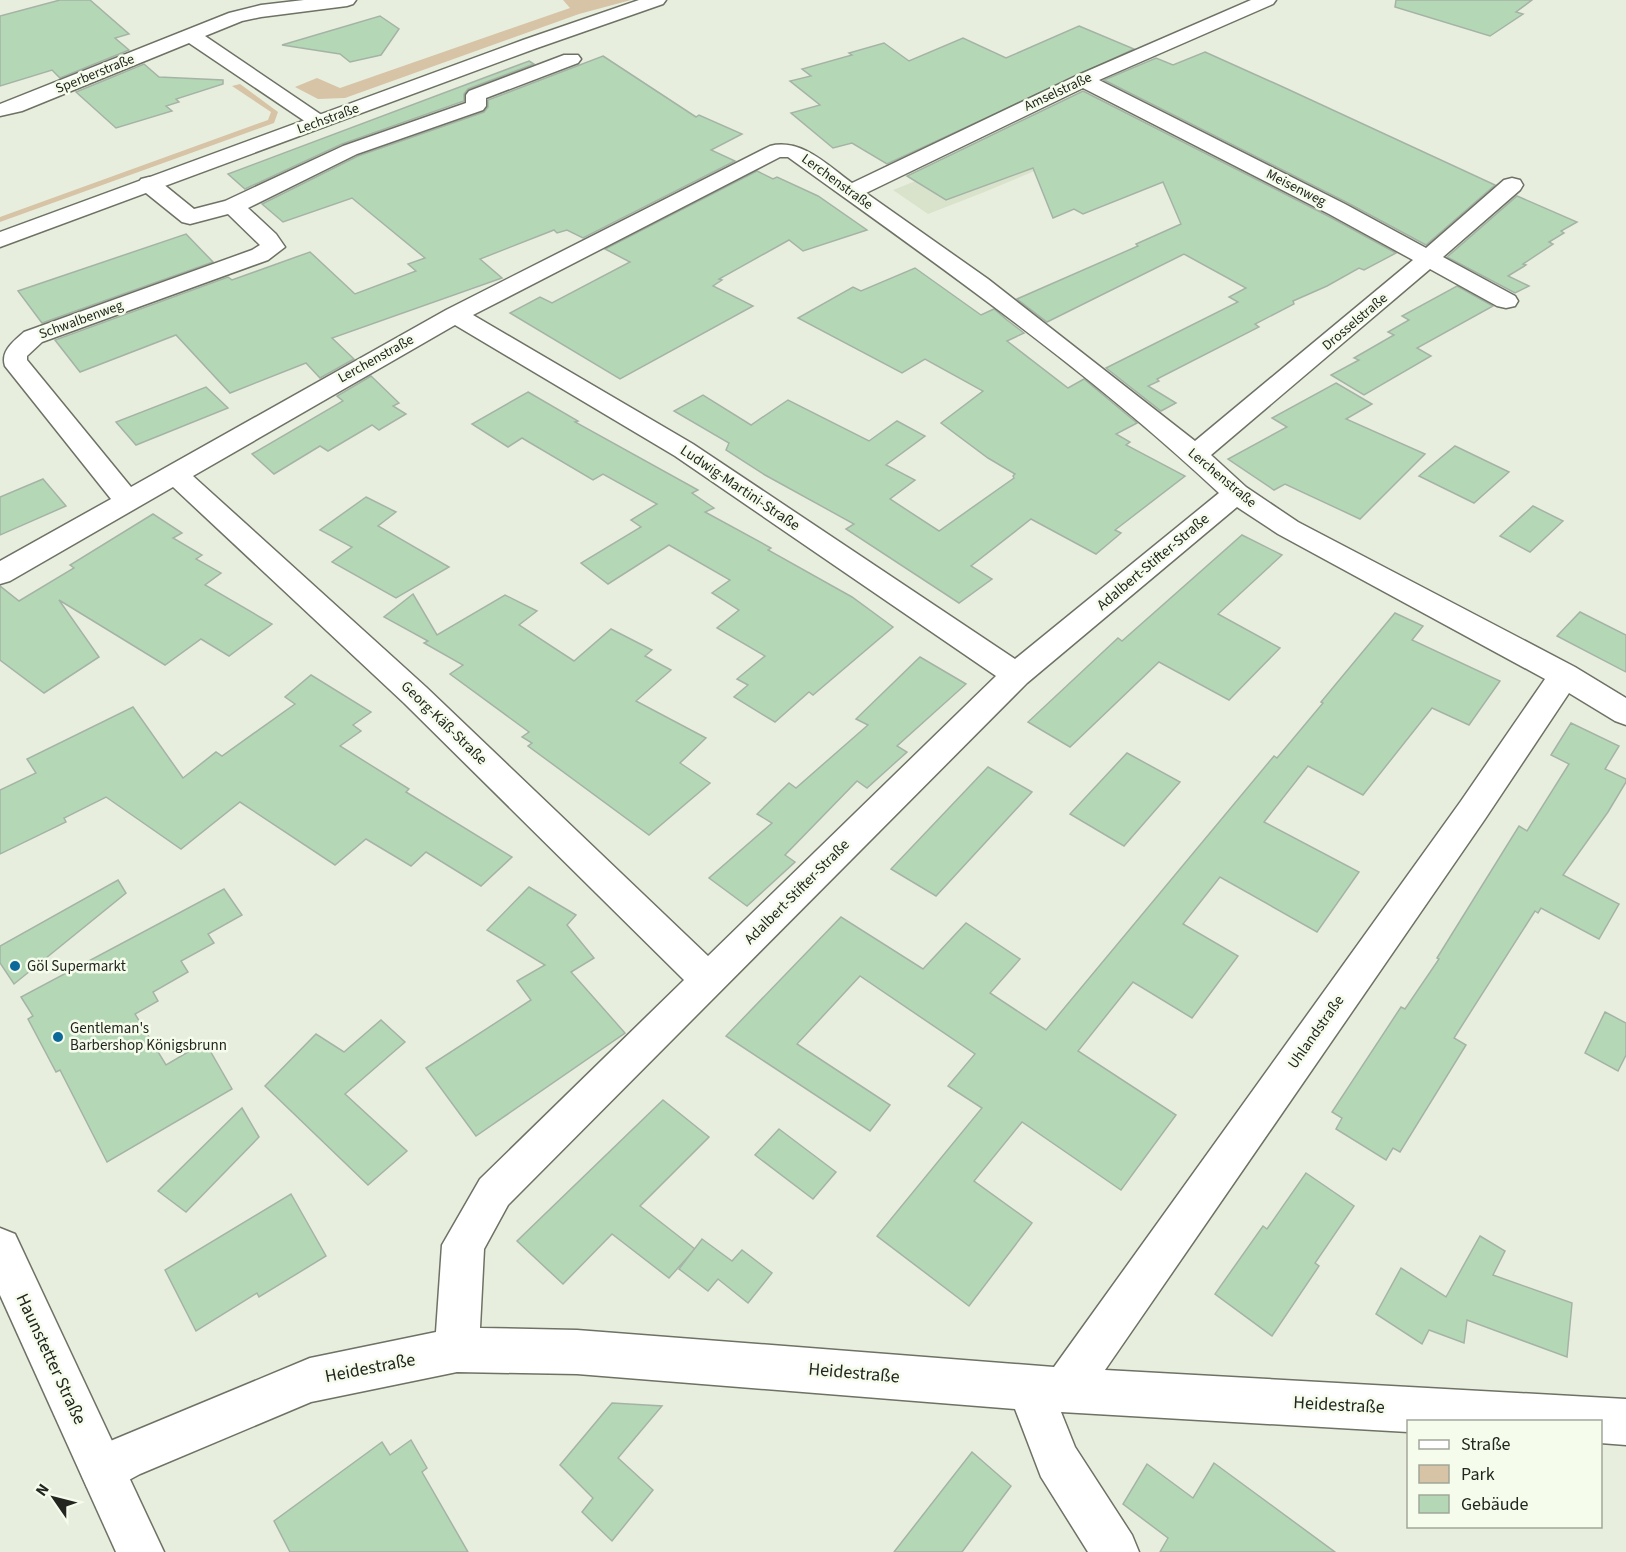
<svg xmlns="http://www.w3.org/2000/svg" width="1626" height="1552" viewBox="0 0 1626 1552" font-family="'Source Sans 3',sans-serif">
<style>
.built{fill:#d9e2ca}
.green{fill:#d7c3a5}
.building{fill:#b4d8b6;stroke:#a5b3a6;stroke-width:1.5}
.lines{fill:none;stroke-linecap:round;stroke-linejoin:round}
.minor-casing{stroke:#6d7264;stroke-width:3}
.tertiary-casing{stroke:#6d7264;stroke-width:3}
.secondary-casing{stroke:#6d7264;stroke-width:3}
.minor{fill:#fff;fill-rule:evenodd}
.tertiary{fill:#fff;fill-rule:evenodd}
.secondary{fill:#fff;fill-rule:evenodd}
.poi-dot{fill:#0b6a99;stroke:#f5fceb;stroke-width:2}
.labels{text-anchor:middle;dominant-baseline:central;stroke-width:5;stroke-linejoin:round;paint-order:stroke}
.far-street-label{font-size:14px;fill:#232620;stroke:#f5fceb}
.street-label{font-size:15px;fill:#232620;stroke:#f5fceb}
.poi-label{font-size:15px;fill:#232620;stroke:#f5fceb;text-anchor:start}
.near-street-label{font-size:18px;fill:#232620;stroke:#f5fceb}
</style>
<rect width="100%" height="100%" fill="#e8eedd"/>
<path class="built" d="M1028,136L1042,168L982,193L928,214L893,190Z"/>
<g class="green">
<path d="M563,0H631L579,14L345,98L318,99L295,87L317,78L340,88L570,8Z"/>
<path d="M240,84L278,112L274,123L0,222V217L268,120L271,112L232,86Z"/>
</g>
<g class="building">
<path d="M60,0H90L129,34L115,38L129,50L60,78L52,70L0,86V16Z"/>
<path d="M1396,0H1532L1516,12L1523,14L1490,36L1395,7Z"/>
<path d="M380,16L399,29L381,55L350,62L340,54L282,45Z"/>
<path d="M1079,26L1134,49L887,164L852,143L833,148L791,113L820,105L790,81L811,76L802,69L852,55L849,53L884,43L909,61L963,38L1006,58Z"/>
<path d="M1205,52L1283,87L1495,185L1426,245L1346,202L1104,80L1156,58L1173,65Z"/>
<path d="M603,56L696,117L699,115L742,134L711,150L735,161L583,238L567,230L557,233L554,230L480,259L502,278L332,338L354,359L320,378L306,363L230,393L176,335L80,372L55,340L228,277L232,280L310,252L355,294L416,271L408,264L425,258L352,198L283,222L262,204L358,156L484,112L488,107V100Z"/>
<path d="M529,61L534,64L468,89L464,94V101L342,144L245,189L228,174Z"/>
<path d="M144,64L159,77L223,80V84L176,99L179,102L166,106L172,111L116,128L76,92Z"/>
<path d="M1083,91L1328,216L1396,253L1364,270L1359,268L1327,286L1293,301L1294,304L1255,324L1259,327L1157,379L1159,381L1148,386L1176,403L1161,411L1106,368L1238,302L1229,297L1246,288L1184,254L1047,322L1017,299L1138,246L1136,244L1181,224L1163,182L1083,214L1074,209L1053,218L1033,168L946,200L907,176Z"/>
<path d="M757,171L773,179L777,177L818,196L867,230L803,251L789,240L719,279L722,280L713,286L753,306L620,379L510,313L540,297L552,303L630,262L605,249Z"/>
<path d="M1517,196L1577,222L1561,231L1564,233L1549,242L1553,244L1523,264L1526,265L1508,276L1529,286L1515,293L1447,257Z"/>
<path d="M186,234L213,262L42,323L18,291Z"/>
<path d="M915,268L981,315L994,309L1007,320L1024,333L1007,341L1068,388L1084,379L1137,423L1116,434L1130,442L1126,445L1185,476L1115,530L1121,533L1096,554L1031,519L971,566L992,579L959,603L846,529L854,524L765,475L726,450L729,443L674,411L703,395L751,425L788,400L869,441L897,421L925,436L886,465L915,480L890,499L939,531L1014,478L1013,476L1015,474L988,458L941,423L983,391L925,359L902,373L798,318L853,287L861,291Z"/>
<path d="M1457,286L1493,306L1417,348L1431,356L1364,395L1331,375L1359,360L1354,358L1394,335L1388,332L1409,320L1402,316Z"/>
<path d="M371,376L399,403L393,406L406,414L379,430L372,425L328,451L320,446L274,474L252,454L343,401L337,396Z"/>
<path d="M1336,383L1372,404L1346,419L1425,454L1360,519L1285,484L1274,490L1228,459L1287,427L1272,418Z"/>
<path d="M206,387L228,408L136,445L116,422Z"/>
<path d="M528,392L578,421L575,422L698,490L692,493L714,508L705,512L771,548L768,550L852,597L893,627L813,695L809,692L775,722L734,697L748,685L737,679L765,656L717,628L739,610L712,593L730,580L669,545L608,584L581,563L641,527L631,520L657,504L603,474L593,480L522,438L508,447L472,424Z"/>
<path d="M1455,446L1509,472L1474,503L1419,476Z"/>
<path d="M43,479L66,506L0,535V497Z"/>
<path d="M366,497L396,512L378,526L449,567L396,598L332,562L352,547L320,530Z"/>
<path d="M1533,506L1563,521L1530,552L1500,536Z"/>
<path d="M153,514L182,533L173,538L202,555L196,559L221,573L205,585L272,624L229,656L201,639L165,665L59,600L99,657L44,693L0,660V586L19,601L74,568L70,565Z"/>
<path d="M1242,535L1282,555L1218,614L1280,648L1229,700L1159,662L1070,747L1028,722L1118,638L1122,641Z"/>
<path d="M413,594L437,635L505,595L537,611L519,625L574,661L611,629L652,650L645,656L671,670L636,701L706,738L680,763L710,783L649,835L528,746L532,743L522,737L529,732L450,674L463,665L424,643L428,641L384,617Z"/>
<path d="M1580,612L1626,635V672L1557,636Z"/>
<path d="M1395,613L1423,626L1412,640L1500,681L1469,725L1432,708L1363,795L1308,766L1264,822L1359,872L1317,932L1220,877L1183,924L1238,956L1192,1018L1133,982L1078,1051L1176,1115L1121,1190L1022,1122L974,1181L1032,1223L969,1306L877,1236L982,1108L948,1086L975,1054L860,976L797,1044L890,1105L870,1131L726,1036L841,917L923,969L966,923L1020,959L990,993L1046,1030L1274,756L1277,758L1323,703L1321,702Z"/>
<path d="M920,657L966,684L897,746L907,752L867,788L857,781L785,855L795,862L747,906L709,878L772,823L757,814L789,783L796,788L868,725L856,719Z"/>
<path d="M311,675L371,712L353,725L361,731L340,746L409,789L406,792L512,857L481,886L426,852L411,866L366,839L335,865L240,802L181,849L106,797L64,818L66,822L0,854V790L36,773L27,759L133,707L183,778L216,752L222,756L295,704L285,697Z"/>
<path d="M1571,723L1619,746L1605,769L1626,779V782L1608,812L1563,875L1619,904L1599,939L1541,908L1538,913L1535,911L1454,1038L1466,1045L1400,1152L1393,1148L1386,1160L1336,1129L1342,1118L1332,1112L1401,1007L1405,1009L1439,959L1437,958L1519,826L1527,831L1569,764L1551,755Z"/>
<path d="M1127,753L1180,782L1124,846L1070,814Z"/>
<path d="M988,767L1032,792L936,896L891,869Z"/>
<path d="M118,880L126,893L14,984L0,963V946Z"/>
<path d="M529,887L576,915L567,925L594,958L571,972L625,1033L476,1136L426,1068L531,1000L517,981L545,965L487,930Z"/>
<path d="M224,889L242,915L208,934L214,943L181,961L188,972L153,992L158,1001L135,1014L166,1065L205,1042L232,1089L107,1162L60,1070L56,1072L28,1019L33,1016L21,997Z"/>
<path d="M1605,1012L1626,1023V1055L1618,1071L1585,1053Z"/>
<path d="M381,1020L405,1042L345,1094L407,1151L368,1185L265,1086L316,1034L344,1052Z"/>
<path d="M663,1100L709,1137L640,1206L695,1249L669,1278L612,1234L563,1284L517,1241Z"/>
<path d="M242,1108L259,1137L186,1212L158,1191Z"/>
<path d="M779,1129L836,1172L813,1199L755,1155Z"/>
<path d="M1306,1173L1354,1206L1315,1263L1319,1266L1272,1336L1215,1294L1263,1226L1267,1229Z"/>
<path d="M291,1194L326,1256L259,1297L257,1293L196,1331L165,1270Z"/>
<path d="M1480,1236L1505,1251L1493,1275L1572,1303L1567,1357L1467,1320L1464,1343L1429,1330L1422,1344L1376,1314L1401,1268L1446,1297Z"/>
<path d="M702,1239L732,1261L742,1250L772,1273L748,1303L718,1279L708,1291L679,1269Z"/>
<path d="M612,1403L662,1406L618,1458L653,1490L612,1541L582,1512L593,1498L560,1465Z"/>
<path d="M411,1440L427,1468L422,1472L468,1552H290L274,1521L382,1442L390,1455Z"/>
<path d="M972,1452L1011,1486L962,1552H894Z"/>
<path d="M1214,1463L1335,1552H1160L1168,1538L1123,1504L1147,1464L1193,1498Z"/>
</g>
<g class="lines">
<defs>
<g id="minor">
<path d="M304,0H356L353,4L347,6L261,17L242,21L205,36L326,118L329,122L326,126L319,128L312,126L189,43L22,111L0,116V104L229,13L261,5Z"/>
<path d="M1251,0H1276L1273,4L1099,80L1345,204L1426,248L1504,180L1512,178L1520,180L1523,185L1520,190L1443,257L1515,296L1518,301L1515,306L1506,308L1497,306L1430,269L1211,455L1246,487L1298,522L1575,667L1626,698V725L1615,721L1569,693L1485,819L1105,1370L1626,1399V1445L1600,1443V1422H1408V1432L1061,1412L1075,1447L1132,1535L1139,1552H1088L1041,1477L1015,1409L577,1374L457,1372L311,1402L140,1474L103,1494L87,1487L80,1471L87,1455L108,1442L310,1358L436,1332L442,1245L480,1179L684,980L404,703L173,487L10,581L0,584V561L111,499L5,366C0,351 14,341 24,332L252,250L260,245L228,214L190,224L182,222L141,189L138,184L141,179L149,177L157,179L194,209L225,201L343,146L466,103V95L469,91L564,55H578L581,59L578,63L486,98V106L483,110L357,154L248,208L276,234L285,247L268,260L42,342L27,356V360L131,487L446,310L770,146C802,138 828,166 852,183L1076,76ZM1083,88L1329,214L1413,260L1195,441L988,279L866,193ZM780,157H788C935,263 1086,368 1219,493L1015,659L693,444L473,315ZM455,325L675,456L996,676L708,956L426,687L193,476ZM1237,507L1278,534L1545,679L1461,801L1054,1367L577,1330L480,1328L484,1249L508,1205L1027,683Z"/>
</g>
<path id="tertiary" d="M0,1228L15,1234L164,1552H116L0,1295Z"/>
<path id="secondary" d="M639,0H666L663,4L537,48L0,247V232L523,40Z"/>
</defs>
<use href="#minor" class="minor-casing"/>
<use href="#tertiary" class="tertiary-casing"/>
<use href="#secondary" class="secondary-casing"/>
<use href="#minor" class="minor"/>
<use href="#tertiary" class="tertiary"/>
<use href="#secondary" class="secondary"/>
</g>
<g class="poi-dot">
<circle cx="15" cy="966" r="6"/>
<circle cx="58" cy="1037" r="6"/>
</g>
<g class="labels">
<g class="far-street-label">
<text transform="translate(95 74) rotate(-22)">Sperberstraße</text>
<text transform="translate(1058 92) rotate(-25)">Amselstraße</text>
<text transform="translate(328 119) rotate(-20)">Lechstraße</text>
<text transform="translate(837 182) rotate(36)">Lerchenstraße</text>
<text transform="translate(1296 188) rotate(27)">Meisenweg</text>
<text transform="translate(81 320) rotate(-20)">Schwalbenweg</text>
<text transform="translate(1355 322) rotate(-40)">Drosselstraße</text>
<text transform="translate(376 359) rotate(-29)">Lerchenstraße</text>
<text transform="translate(1222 478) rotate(40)">Lerchenstraße</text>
</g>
<g class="street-label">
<text transform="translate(740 488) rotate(34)">Ludwig-Martini-Straße</text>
<text transform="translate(1153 562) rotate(-40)">Adalbert-Stifter-Straße</text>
<text transform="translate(444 723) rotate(44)">Georg-Käß-Straße</text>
<text transform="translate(797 892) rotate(-45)">Adalbert-Stifter-Straße</text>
<text transform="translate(1316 1032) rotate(-55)">Uhlandstraße</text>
</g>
<g class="poi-label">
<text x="27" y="966">Göl Supermarkt</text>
<text x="70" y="1028">Gentleman's<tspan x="70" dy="17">Barbershop Königsbrunn</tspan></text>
</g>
<g class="near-street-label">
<text transform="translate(51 1359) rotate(65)">Haunstetter Straße</text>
<text transform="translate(370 1368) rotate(-11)">Heidestraße</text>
<text transform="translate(854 1373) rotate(5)">Heidestraße</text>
<text transform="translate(1339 1405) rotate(3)">Heidestraße</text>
</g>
</g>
<rect x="1407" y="1420" width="195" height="108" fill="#f5fceb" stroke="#a1a69a" stroke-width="1.5"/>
<rect x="1419" y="1440" width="30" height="9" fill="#ffffff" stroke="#a1a69a" stroke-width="1.5"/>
<text x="1461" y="1450" font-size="18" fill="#232620">Straße</text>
<rect x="1419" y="1465" width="30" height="18" fill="#d7c3a5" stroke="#a1a69a" stroke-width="1.5"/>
<text x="1461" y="1480" font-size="18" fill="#232620">Park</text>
<rect x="1419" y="1495" width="30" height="18" fill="#b4d8b6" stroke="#a1a69a" stroke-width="1.5"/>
<text x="1461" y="1510" font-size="18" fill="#232620">Gebäude</text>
<g transform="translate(54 1498) rotate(305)" stroke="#f5fceb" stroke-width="4.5" paint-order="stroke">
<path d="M0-4.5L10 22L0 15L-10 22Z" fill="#232620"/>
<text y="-9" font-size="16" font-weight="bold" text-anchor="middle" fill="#232620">N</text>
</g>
</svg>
